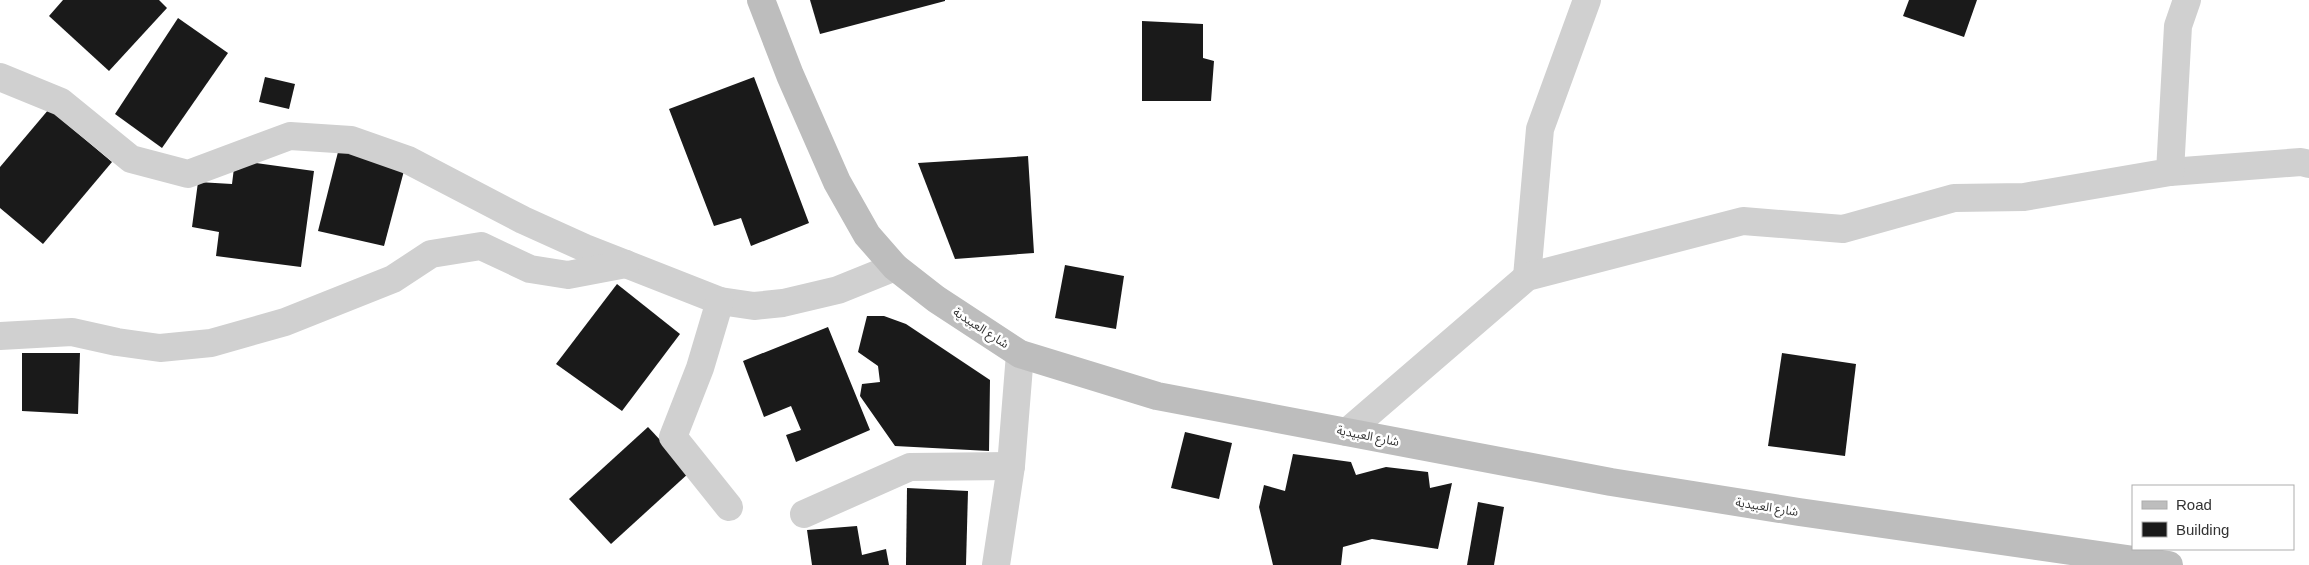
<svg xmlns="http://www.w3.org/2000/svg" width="2309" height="565" viewBox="0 0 2309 565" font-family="Helvetica,'Noto Sans Arabic',sans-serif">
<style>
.building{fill:#1a1a1a}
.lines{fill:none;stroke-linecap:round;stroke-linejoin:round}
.minor{stroke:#d0d0d0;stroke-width:28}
.secondary{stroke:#bdbdbd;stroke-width:28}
.labels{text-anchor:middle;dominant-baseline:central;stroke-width:5;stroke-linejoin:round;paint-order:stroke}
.street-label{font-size:12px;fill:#333;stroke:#fff}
</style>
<rect width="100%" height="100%" fill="#fff"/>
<g class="building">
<path d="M63,0H159L167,8L109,71L49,16Z"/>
<path d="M810,0H945V1L820,34Z"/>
<path d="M1909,0H1977L1964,37L1903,16Z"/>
<path d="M178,18L228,53L162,148L115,114Z"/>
<path d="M1142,21L1203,24V58L1214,61L1211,101H1142Z"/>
<path d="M265,77L295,84L289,109L259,102Z"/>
<path d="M754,77L809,223L751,246L741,218L714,226L669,109Z"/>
<path d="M49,109L112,162L43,244L0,208V167Z"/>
<path d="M339,148L405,167L384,246L318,231Z"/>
<path d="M1028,156L1034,253L955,259L918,163Z"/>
<path d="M235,160L314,171L301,267L216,256L219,232L192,227L198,182L232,184Z"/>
<path d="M1065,265L1124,276L1116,329L1055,318Z"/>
<path d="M617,284L680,334L622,411L556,364Z"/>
<path d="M867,316H884L906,324L990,380L989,451L895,446L860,396L862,384L880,382L878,366L858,352Z"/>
<path d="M828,327L870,430L796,462L786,435L801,430L791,406L764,417L743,361Z"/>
<path d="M22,353H80L78,414L22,411Z"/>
<path d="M1782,353L1856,364L1845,456L1768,446Z"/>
<path d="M648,427L690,472L611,544L569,499Z"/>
<path d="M1185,432L1232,443L1219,499L1171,488Z"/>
<path d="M1293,454L1351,462L1356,475L1386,467L1428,472L1430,488L1452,483L1438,549L1372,539L1343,547L1341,565H1273L1259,507L1264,485L1285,491Z"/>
<path d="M907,488L968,491L966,565H906Z"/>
<path d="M1478,502L1504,507L1494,565H1467Z"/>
<path d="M857,526L862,555L886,549L889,565H812L807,530Z"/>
</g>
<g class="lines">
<g class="minor">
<path d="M0,77L61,102L131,159L188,174L290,136L351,140L408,160L523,220L585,248L720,301L754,306L783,303L838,290L895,267"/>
<path d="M2170,172L2301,162L2309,164"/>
<path d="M1527,277L1540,129L1587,0"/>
<path d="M720,301L700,368L673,437L729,507"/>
<path d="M0,336L72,332L117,342L160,348L211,343L285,322L393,279L431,254L481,246L530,269L568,275L626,264"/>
<path d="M1347,432L1527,277L1743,221L1843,229L1954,198L2024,197L2170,172L2178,26L2187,0"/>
<path d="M804,514L910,467L1011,466"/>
<path d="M996,565L1011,466L1020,354"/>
</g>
<path class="secondary" d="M761,0L790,75L837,182L867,235L895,267L936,299L1020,354L1157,396L1611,482L1799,512L2169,565"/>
</g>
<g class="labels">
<g class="street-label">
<text transform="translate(981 328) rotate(33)">شارع العبيدية</text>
<text transform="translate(1368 436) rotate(11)">شارع العبيدية</text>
<text transform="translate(1767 507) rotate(9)">شارع العبيدية</text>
</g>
</g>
<rect x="2132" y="485" width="162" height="65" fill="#ffffff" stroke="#adadad"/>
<rect x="2142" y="501" width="25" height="8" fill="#bdbdbd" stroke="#adadad"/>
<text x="2176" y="510" font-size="15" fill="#333333">Road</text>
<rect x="2142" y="522" width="25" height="15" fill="#1a1a1a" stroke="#adadad"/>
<text x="2176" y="535" font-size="15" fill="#333333">Building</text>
</svg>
